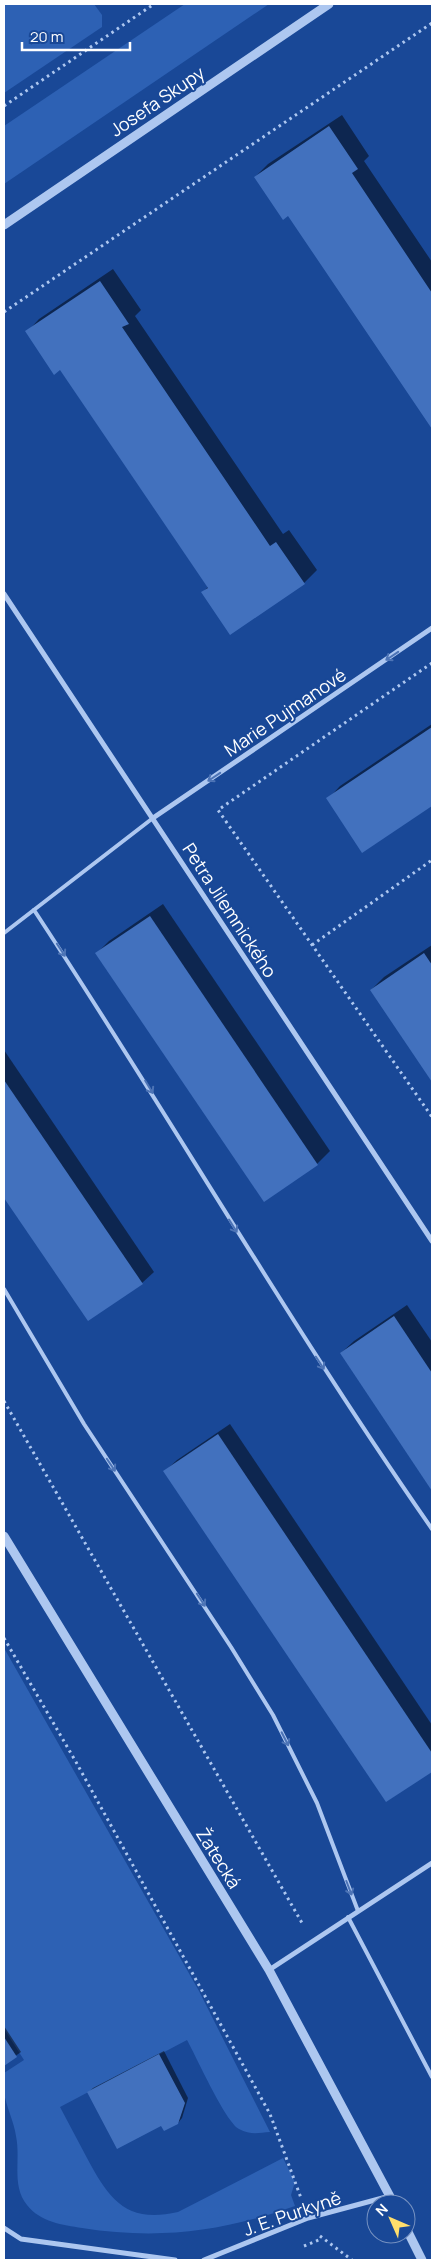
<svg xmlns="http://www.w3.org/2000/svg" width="436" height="2264" viewBox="0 0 436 2264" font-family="Manrope,sans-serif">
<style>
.green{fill:#2d61b4}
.shadow{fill:#0007}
.building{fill:#4271be}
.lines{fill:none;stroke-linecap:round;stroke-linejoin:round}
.path{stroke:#adc7f0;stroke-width:3;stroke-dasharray:2.5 4;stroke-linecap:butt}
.service{stroke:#adc7f0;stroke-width:4}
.minor{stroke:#adc7f0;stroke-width:5}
.tertiary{stroke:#adc7f0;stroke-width:9}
.oneway{stroke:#4d74b6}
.labels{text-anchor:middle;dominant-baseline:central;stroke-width:4;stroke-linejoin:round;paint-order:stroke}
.street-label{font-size:18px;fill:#fff;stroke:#194897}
</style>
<rect width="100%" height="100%" fill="#194897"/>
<g class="green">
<path d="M4,4H94L102,15V27L4,93Z"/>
<path d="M185,4H269L4,184V126Z"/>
<path d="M4,1648L199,1991L270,2132C258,2133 250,2135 239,2129C225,2121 197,2058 187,2040L60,2107C69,2124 78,2141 87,2158C109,2199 126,2224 178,2212L283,2158L295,2182L291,2195L295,2206C222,2232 158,2240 82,2228C63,2225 40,2222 27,2205C11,2185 21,2160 16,2136C14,2121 6,2107 4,2092C3,2086 4,2079 4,2073L24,2060L4,2029Z"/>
</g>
<g class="shadow">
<path d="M342,115L369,156L364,161L432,262V427L289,214L255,177L268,164Z"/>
<path d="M113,269L141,310L135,316L283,534L289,530L317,570L304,583L203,592L208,587L60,369L27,332L39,319Z"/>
<path d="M432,724V804L362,851L328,799L340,786Z"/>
<path d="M163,904L330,1151L317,1164L97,953L109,941Z"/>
<path d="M432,945V1080L371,990L384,977Z"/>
<path d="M4,1050L154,1272L142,1283L88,1319L4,1194Z"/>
<path d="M407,1305L432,1342V1488L341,1353L354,1341Z"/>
<path d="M230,1424L432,1725V1770L387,1801L165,1471L177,1460Z"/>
<path d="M4,2026L21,2052L4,2064Z"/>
<path d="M164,2051L188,2098L182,2118L178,2123L89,2092L93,2088Z"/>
</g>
<g class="building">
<path d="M329,126L358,169L352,173L432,293V429L288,216L283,220L254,177Z"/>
<path d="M100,281L129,324L122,327L270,546L276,542L305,584L230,635L201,592L208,588L60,370L54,375L25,331Z"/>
<path d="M432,727V806L362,853L326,798Z"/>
<path d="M150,916L318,1165L264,1202L95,953Z"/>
<path d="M424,953L432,965V1082L370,990Z"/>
<path d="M4,1080L143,1284L88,1321L4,1198Z"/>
<path d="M394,1316L432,1373V1491L340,1353Z"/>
<path d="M218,1434L432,1753V1772L386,1802L163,1471Z"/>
<path d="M4,2037L17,2057L4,2066Z"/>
<path d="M159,2054L185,2103L178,2124L164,2131L161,2126L117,2149L87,2092Z"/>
</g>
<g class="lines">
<g class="path">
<path d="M4,106L154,4"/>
<path d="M4,312L432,23"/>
<path d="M432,663L218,810L432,1117"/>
<path d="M312,945L432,860"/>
<path d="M4,1401L302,1923"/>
<path d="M4,1638L76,1762L270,2114L301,2198"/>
<path d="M320,2236L352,2260"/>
<path d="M304,2246L321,2239"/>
</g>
<g class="service">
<path d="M34,910C169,1115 292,1328 432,1529"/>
<path d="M4,933L153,818"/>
<path d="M4,1289L84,1424L231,1647L273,1715L317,1803L358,1911"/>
<path d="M348,1917L432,2077"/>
</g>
<g class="minor">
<path d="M4,594L432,1241"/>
<path d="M153,818L432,628"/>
<path d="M269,1970L432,1863"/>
<path d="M4,2228L21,2239L175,2260"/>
<path d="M204,2260L308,2218L390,2196"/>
</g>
<g class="tertiary">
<path d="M4,225L329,4"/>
<path d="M4,1536L269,1970L394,2204"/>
<path d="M406,2228L422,2260"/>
</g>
</g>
<defs><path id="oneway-shaft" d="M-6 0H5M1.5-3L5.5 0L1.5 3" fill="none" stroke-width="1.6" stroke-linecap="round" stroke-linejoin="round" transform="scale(1.25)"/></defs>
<g class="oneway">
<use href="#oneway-shaft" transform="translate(392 656) rotate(146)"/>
<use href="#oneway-shaft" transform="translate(214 777) rotate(146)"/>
<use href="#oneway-shaft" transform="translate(61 950) rotate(57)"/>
<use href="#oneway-shaft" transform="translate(149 1087) rotate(59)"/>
<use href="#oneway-shaft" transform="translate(233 1226) rotate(58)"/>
<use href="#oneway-shaft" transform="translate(320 1363) rotate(57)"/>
<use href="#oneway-shaft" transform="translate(111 1465) rotate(56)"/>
<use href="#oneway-shaft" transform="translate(201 1600) rotate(57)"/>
<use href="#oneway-shaft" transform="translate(285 1739) rotate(63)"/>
<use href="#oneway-shaft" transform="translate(349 1888) rotate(69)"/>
</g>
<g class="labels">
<g class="street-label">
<text transform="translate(157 101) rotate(-34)">Josefa Skupy</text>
<text transform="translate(285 712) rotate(-34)">Marie Pujmanové</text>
<text transform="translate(230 910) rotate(57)">Petra Jilemnického</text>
<text transform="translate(219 1858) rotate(58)">Žatecká</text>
<text transform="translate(292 2213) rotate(-19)">J. E. Purkyně</text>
</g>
</g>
<rect width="436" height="2264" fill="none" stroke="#ffffff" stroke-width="10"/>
<g transform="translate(391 2219) rotate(315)"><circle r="24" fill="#194897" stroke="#7591c1"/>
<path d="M0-4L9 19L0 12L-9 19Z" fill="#ffde6c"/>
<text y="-8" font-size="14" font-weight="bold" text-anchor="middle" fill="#ffffff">N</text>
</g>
<path d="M22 42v8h108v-8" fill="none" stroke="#ffffff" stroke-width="2.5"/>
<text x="30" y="42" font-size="15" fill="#ffffff" stroke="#194897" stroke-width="4" paint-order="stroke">20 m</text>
</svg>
